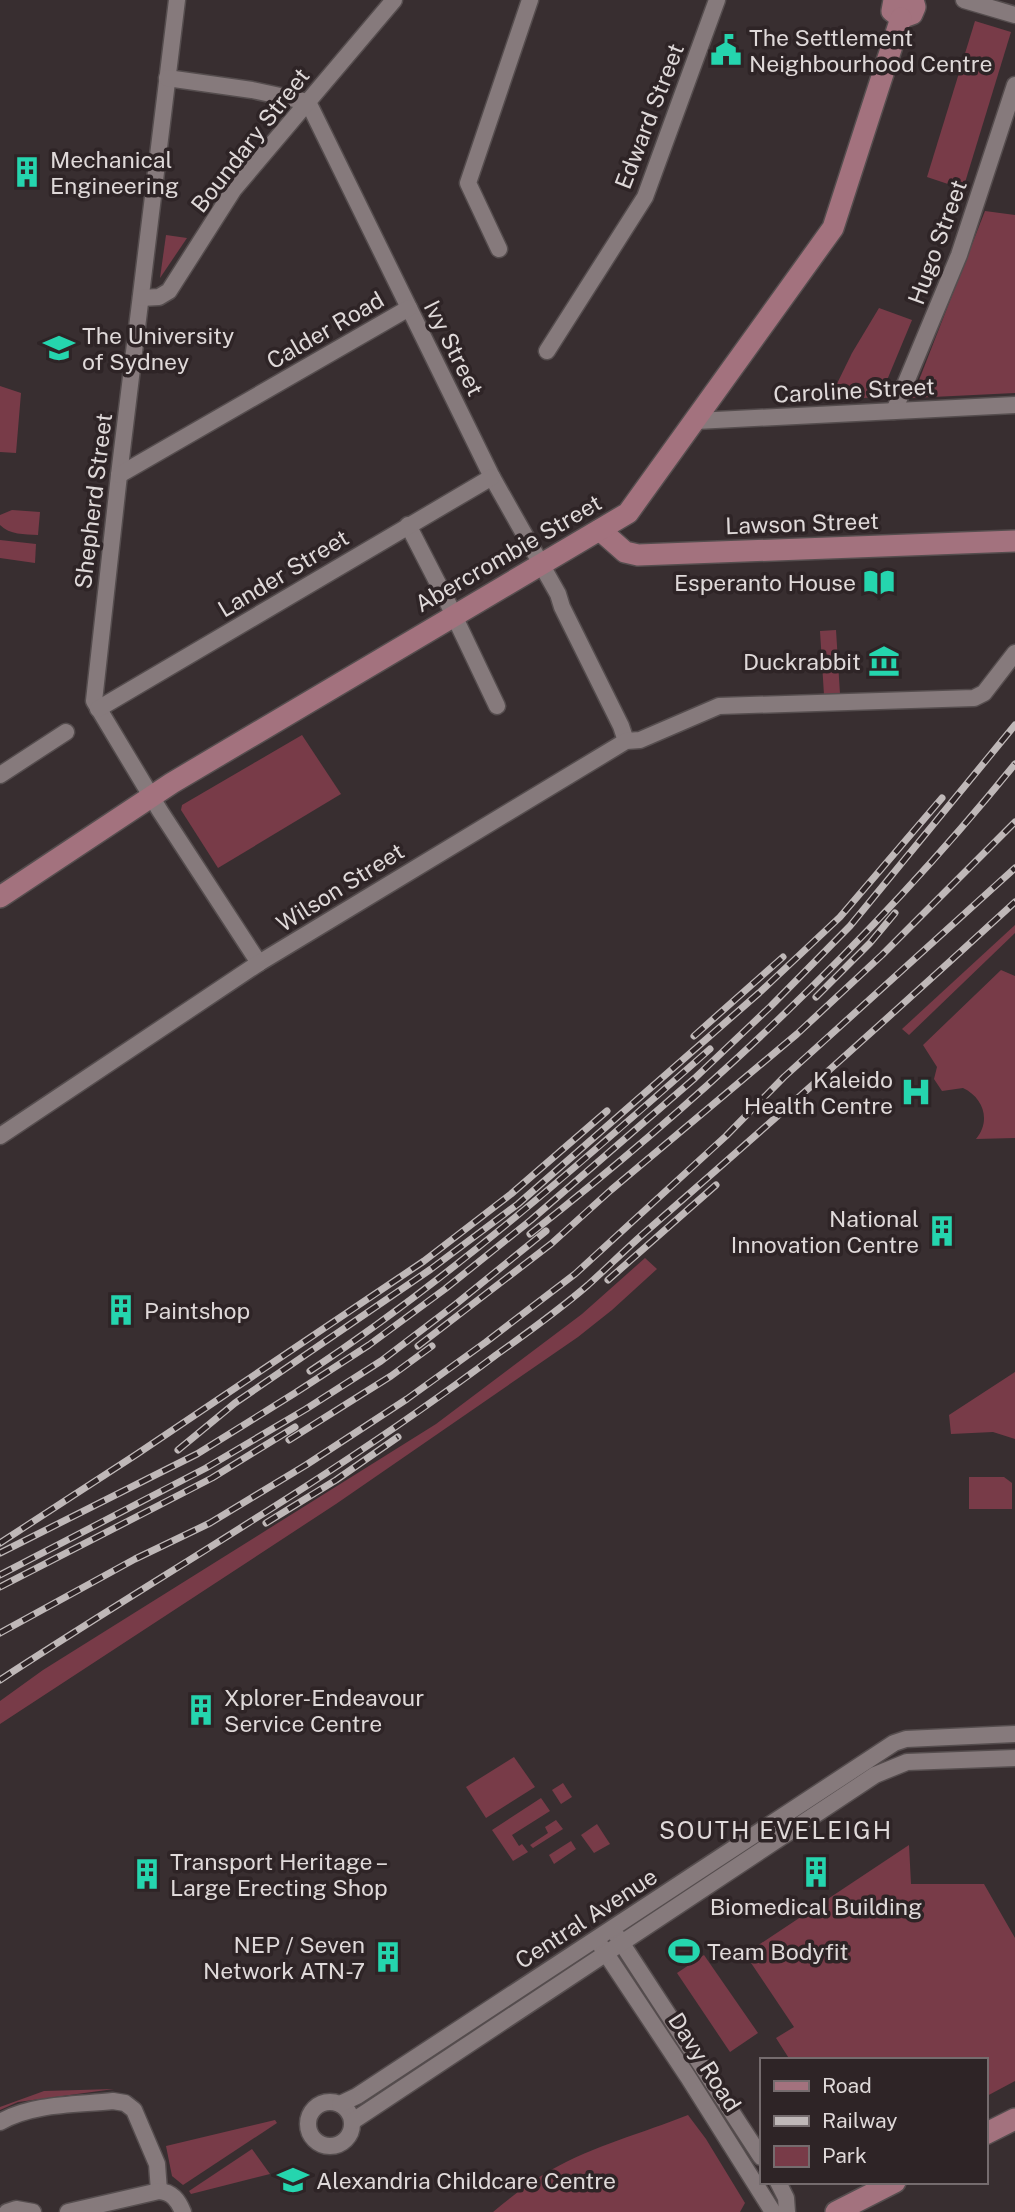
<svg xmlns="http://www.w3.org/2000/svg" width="1015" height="2212" viewBox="0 0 1015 2212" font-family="'Public Sans',sans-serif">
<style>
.green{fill:#783b48}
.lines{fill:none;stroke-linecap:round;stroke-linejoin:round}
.street-casing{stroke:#554d4e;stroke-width:19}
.secondary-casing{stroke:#554d4e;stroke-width:24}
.street{stroke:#867a7c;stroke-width:16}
.secondary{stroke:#a3727e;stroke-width:21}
.rail-casing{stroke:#bfb8b8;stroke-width:7}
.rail{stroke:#2e2426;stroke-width:4.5;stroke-dasharray:13;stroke-linecap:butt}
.labels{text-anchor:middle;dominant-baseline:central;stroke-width:7;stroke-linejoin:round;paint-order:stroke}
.poi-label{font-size:23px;fill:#dfd9d9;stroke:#2e2426;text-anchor:start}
.street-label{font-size:23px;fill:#dfd9d9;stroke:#2e2426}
.neighbourhood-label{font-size:24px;letter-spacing:2px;fill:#dfd9d9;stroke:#2e2426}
</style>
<rect width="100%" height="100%" fill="#382e30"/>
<g class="green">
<path d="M975,21L1011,32L963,189L927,177Z"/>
<path d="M985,211L1015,215V393L912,398Z"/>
<path d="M166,235L187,238L160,278Z"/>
<path d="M879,308L912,320L880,397L829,400L852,353Z"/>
<path d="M0,386L21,393L16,453L0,452Z"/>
<path d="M12,510L40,512L38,535C24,534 10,535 0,525V515Z"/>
<path d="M0,540L36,544L35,563L0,558Z"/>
<path d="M836,630L840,694L824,695L820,631Z"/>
<path d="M302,735L341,794L218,868L181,810L182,805Z"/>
<path d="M1015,925V933L909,1035L902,1029Z"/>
<path d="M1001,970L1015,976V1138L976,1139C991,1121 984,1098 963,1088L942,1091L934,1079L937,1067L923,1045Z"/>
<path d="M645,1258L657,1269L612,1310L578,1337L336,1504L0,1724V1701L43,1670L436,1424L582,1314Z"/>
<path d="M1015,1372V1439L993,1432L951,1434L949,1415Z"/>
<path d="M969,1477H1004L1012,1483V1509H969Z"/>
<path d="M514,1757L535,1787L486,1818L466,1787Z"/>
<path d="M563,1783L572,1797L561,1804L552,1790Z"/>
<path d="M541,1798L550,1811L512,1835L519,1846L522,1844L528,1852L513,1861L492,1830Z"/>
<path d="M556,1820L563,1829L533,1848L530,1845L548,1833L545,1827Z"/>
<path d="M597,1824L610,1844L594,1853L581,1835Z"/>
<path d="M571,1841L576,1849L554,1864L549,1855Z"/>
<path d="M909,1845L911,1884H984L1015,1938V2081L985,2097V2060H790L776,2038L794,2027L745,1954Z"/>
<path d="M704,1955L758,2033L730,2052L677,1973Z"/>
<path d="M114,2089L18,2102L0,2110V2107L44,2091Z"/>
<path d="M688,2115L706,2139L745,2203L740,2212H493C511,2197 530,2182 551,2170C593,2146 643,2133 688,2115Z"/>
<path d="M275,2120L277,2123L183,2185L172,2176L166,2146Z"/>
<path d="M252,2149L270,2174L191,2194L189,2191Z"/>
</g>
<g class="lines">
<defs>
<g id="street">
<path d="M177,0L119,475L94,701L160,811L259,963"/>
<path d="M964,0L1015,15"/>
<path d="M167,78L252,90L308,102L492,477L558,594L562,607L621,726L626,741"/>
<path d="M499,249L468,183L530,0"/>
<path d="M141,298L159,297L169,291L234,189L394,0"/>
<path d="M547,351L645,197L717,0"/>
<path d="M894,411L959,255L1015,85"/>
<path d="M696,421L1015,405"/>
<path d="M119,475L409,308"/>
<path d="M408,525L447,601L497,706"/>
<path d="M98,709L492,477"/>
<path d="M0,775L66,732"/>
<path d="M0,1136L259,963L626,741L640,740L719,706L974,698L984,693L1015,653"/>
<path d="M617,1936L761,2157"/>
<path d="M601,1946L688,2077L773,2212"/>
<circle cx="330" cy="2124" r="22"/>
<path d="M340,2104L357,2096L894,1743L906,1739L1015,1734"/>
<path d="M353,2121L875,1775L907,1762L1015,1758"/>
<path d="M0,2122C33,2103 76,2105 113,2101L125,2103L134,2110L157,2164L159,2191"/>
<path d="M778,2182L786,2198L787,2212"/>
<path d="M7,2212L16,2209L33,2212"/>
<path d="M68,2212L159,2191C172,2192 178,2200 183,2212"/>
</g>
<g id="secondary">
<path d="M894,0L892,11L901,18L912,14L915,7L913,0"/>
<path d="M600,530L625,552L638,555L1015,541"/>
<path d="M0,897L172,783L628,513L833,228L901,18"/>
<path d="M985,2134L1015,2119"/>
<path d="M836,2212L895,2182"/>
</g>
</defs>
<use href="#street" class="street-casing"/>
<use href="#secondary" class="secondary-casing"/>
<use href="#street" class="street"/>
<use href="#secondary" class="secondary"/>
<defs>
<g id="rail">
<path d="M816,997L870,943L895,913"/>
<path d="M694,1036L783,957"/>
<path d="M530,1234C707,1095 873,939 1015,764"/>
<path d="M608,1280L716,1185"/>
<path d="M418,1346L551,1244L611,1190L797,1034L882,955L1015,822"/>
<path d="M310,1371C453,1276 581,1163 710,1049"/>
<path d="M289,1440L391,1376L432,1346"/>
<path d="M178,1450L235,1403L431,1269L518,1204L759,993L840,917L942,798"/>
<path d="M266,1523L336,1480L398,1437"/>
<path d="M0,1543L137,1454L424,1261L511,1194L607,1111"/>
<path d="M0,1553L197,1454L295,1393L369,1345L445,1289L531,1220L695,1078L770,1007L850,926L1015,725"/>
<path d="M0,1575L206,1468L306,1409L381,1361L456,1304L546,1231"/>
<path d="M0,1587L212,1478L295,1427"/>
<path d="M0,1633L135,1559L210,1523L306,1465L407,1399L486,1342L575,1274L726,1136L784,1077L1015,868"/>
<path d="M0,1680C165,1572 338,1474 496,1355C527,1333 559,1310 588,1285C609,1266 629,1246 650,1228C773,1121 895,1012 1015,902"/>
</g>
</defs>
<use href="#rail" class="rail-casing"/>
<use href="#rail" class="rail"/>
</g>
<defs>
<symbol id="civic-bare" viewBox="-9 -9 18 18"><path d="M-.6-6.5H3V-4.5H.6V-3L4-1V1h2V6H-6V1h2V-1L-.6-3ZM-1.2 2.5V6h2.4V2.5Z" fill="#25d5ae" stroke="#2e2426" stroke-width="2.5" paint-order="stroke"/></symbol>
<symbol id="building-bare" viewBox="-9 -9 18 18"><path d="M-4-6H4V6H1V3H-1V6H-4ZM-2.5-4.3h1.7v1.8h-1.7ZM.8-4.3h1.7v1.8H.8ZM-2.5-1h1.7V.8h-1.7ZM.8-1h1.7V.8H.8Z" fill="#25d5ae" stroke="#2e2426" stroke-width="2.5" paint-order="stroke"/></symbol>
<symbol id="university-bare" viewBox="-9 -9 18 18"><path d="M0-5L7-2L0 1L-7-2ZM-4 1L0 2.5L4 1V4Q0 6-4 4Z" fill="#25d5ae" stroke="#2e2426" stroke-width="2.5" paint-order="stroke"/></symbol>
<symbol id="library-bare" viewBox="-9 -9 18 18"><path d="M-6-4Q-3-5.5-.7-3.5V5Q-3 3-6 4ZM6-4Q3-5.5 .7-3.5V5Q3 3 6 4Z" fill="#25d5ae" stroke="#2e2426" stroke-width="2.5" paint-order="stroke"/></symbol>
<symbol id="museum-bare" viewBox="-9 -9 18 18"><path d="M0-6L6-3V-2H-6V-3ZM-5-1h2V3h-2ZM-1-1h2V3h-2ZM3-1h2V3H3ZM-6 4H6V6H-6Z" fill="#25d5ae" stroke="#2e2426" stroke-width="2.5" paint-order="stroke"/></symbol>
<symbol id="hospital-bare" viewBox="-9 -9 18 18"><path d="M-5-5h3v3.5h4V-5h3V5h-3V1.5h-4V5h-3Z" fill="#25d5ae" stroke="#2e2426" stroke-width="2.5" paint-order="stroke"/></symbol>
<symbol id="stadium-bare" viewBox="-9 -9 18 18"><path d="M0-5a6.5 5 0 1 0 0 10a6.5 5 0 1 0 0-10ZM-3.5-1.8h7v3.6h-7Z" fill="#25d5ae" stroke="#2e2426" stroke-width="2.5" paint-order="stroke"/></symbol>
<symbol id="school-bare" viewBox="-9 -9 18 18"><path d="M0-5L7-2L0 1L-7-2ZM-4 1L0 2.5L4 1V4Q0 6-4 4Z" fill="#25d5ae" stroke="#2e2426" stroke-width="2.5" paint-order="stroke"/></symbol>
</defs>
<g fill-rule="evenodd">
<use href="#civic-bare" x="704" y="28" width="44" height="44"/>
<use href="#building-bare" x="5" y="150" width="44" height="44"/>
<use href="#university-bare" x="37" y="326" width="44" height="44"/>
<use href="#library-bare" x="857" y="560" width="44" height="44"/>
<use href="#museum-bare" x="862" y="639" width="44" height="44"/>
<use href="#hospital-bare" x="894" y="1070" width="44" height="44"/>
<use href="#building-bare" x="920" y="1209" width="44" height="44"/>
<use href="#building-bare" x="99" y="1288" width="44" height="44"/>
<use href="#building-bare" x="179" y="1688" width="44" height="44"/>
<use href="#building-bare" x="794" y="1850" width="44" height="44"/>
<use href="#building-bare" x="125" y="1852" width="44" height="44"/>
<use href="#stadium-bare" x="662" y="1929" width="44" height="44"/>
<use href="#building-bare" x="366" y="1935" width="44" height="44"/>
<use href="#school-bare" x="271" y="2158" width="44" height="44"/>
</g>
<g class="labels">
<g class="poi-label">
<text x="749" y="37">The Settlement<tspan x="749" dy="26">Neighbourhood Centre</tspan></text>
<text x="50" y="159">Mechanical<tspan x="50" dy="26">Engineering</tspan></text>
<text x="82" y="335">The University<tspan x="82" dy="26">of Sydney</tspan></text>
<text x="856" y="582" text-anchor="end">Esperanto House</text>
<text x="861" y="661" text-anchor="end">Duckrabbit</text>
<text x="893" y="1079" text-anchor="end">Kaleido<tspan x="893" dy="26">Health Centre</tspan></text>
<text x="919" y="1218" text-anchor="end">National<tspan x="919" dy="26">Innovation Centre</tspan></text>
<text x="144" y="1310">Paintshop</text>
<text x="224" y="1697">Xplorer-Endeavour<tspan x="224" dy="26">Service Centre</tspan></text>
<text x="170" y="1861">Transport Heritage –<tspan x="170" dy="26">Large Erecting Shop</tspan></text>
<text x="816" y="1906" text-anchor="middle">Biomedical Building</text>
<text x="365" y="1944" text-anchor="end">NEP / Seven<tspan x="365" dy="26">Network ATN-7</tspan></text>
<text x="707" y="1951">Team Bodyfit</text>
<text x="316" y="2180">Alexandria Childcare Centre</text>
</g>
<g class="street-label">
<text transform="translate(649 116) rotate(-69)">Edward Street</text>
<text transform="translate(250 140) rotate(-52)">Boundary Street</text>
<text transform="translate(937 242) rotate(-70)">Hugo Street</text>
<text transform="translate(325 330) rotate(-30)">Calder Road</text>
<text transform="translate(454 348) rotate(63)">Ivy Street</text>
<text transform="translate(854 390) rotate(-3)">Caroline Street</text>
<text transform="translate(93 501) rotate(-83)">Shepherd Street</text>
<text transform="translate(802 523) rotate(-2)">Lawson Street</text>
<text transform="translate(508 553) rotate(-30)">Abercrombie Street</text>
<text transform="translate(283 573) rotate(-31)">Lander Street</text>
<text transform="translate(340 887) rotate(-32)">Wilson Street</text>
<text transform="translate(586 1918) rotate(-33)">Central Avenue</text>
<text transform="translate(705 2062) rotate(57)">Davy Road</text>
</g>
<g class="neighbourhood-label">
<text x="776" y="1830">SOUTH EVELEIGH</text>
</g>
</g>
<rect x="760" y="2058" width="228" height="126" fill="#2e2426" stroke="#756c6e" stroke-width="2"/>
<rect x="774" y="2081" width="35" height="10" fill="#a3727e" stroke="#756c6e" stroke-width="2"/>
<text x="822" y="2093" font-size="21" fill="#dfd9d9">Road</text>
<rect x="774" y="2116" width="35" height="10" fill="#bfb8b8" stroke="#756c6e" stroke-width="2"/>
<text x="822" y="2128" font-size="21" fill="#dfd9d9">Railway</text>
<rect x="774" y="2146" width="35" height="21" fill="#783b48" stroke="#756c6e" stroke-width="2"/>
<text x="822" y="2163" font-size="21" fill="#dfd9d9">Park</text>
</svg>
